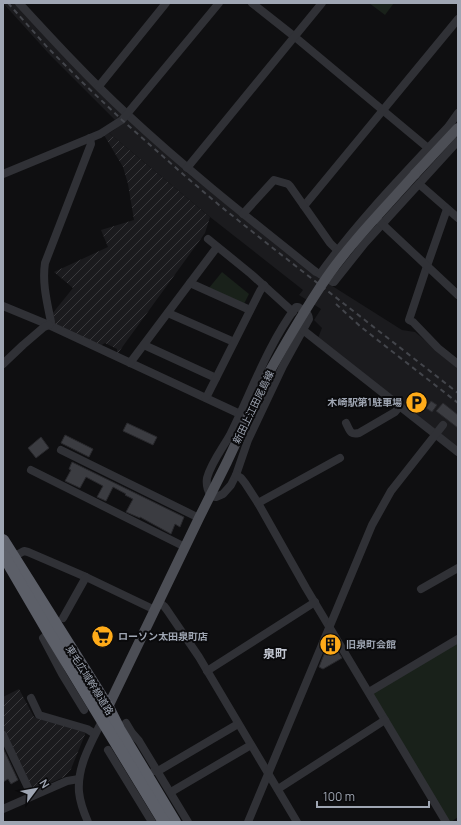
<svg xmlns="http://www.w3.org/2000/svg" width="461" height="825" viewBox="0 0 461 825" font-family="Manrope,'Noto Sans JP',sans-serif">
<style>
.built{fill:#1b1b1e}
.industrial{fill:url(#industrial-furrows)}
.green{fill:#19211a}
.building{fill:#3b3c41;stroke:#29292d}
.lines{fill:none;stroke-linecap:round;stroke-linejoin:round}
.minor{stroke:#303136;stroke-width:8}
.major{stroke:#4c4e55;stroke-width:10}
.highway{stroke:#5c5f68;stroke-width:12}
.rail{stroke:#43454b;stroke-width:2;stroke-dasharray:5 4;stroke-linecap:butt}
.major-bridge{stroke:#4c4e55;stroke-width:10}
.labels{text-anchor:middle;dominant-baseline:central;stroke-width:4;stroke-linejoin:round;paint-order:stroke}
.poi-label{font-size:10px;font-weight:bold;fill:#9fa6b3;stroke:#0a0a0c;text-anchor:start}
.street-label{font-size:10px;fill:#9fa6b3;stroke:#0a0a0c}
.quarter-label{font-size:12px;font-weight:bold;fill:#c0c5cf;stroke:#0a0a0c}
</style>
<defs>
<pattern id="industrial-furrows" width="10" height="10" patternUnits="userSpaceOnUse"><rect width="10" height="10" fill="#1b1b1e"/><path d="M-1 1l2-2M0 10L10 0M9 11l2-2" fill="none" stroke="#39393c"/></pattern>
</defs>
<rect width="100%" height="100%" fill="#0f0f11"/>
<g class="built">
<path d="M3,3H15L122,113V115L115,120L50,55Z"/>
<path d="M128,119L186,172L307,270L402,330L415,332L458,367V449L318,338L322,328L314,320L321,309L299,295L303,290L210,217L109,133L114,130Z"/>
</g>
<g class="industrial">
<path d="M109,133L210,217L205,233L118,353H117V349L105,343L100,346L53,324L52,314L73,288L54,272L108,247L101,230L134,220L128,184L123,167L104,135Z"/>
<path d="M19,689L34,717L86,732L71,769L64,777L32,791L3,731V697Z"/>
</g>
<g class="green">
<path d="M369,3H394L385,15Z"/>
<path d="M222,272L249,294L244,304L209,288Z"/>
<path d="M458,642V817L451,822H449L372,693Z"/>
</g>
<g class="building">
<path d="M431,401L437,405L432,412L426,408Z"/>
<path d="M443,403L458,415V428L436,411Z"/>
<path d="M127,423L157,437L153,445L123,431Z"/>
<path d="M65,435L93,449L89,457L61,443Z"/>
<path d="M41,437L49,448L36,458L28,448Z"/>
<path d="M72,462L184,517L180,527L175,524L171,534L140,517V518L126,512L133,499L125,495L126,494L113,487L106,501L97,497L103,486L86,477L80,488L65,481L71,470L69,469Z"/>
<path d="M330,639L342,658L323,669L319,667Z"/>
<path d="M3,748L18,780L11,784L8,779L3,782Z"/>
</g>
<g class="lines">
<g class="minor">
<path d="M19,3C54,41 89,79 127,114C187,170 252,221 316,272L320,274L333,282H334L365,243L458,141"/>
<path d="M252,3L295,37L428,148"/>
<path d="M99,86L166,3"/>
<path d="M187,168L322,3"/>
<path d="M3,174L100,134L122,120L219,3"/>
<path d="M419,184L458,218"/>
<path d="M304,206L458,19"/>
<path d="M447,209L427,266L409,320L413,322L438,348L458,364"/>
<path d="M243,214L274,180L288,184L290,186L330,243L337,250"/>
<path d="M380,222L426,265L458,295"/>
<path d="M208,239L251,274L293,312"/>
<path d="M320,274C358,221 404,174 448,127L458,113"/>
<path d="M190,283L250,310"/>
<path d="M3,306L49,325L240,414"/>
<path d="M296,307H298C303,310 309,313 309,319L283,366L248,440L236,475L231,485L223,494L216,497L211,496C207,490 206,485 207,478C211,463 222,449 230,435C251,393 267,346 296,307Z"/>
<path d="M168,313L234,342"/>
<path d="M49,325L51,322C47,302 42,283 45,263L91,144L90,138"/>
<path d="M303,330L458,452"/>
<path d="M144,345L216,378"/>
<path d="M130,363L217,247"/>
<path d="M3,364L23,345L44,327L49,325"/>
<path d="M206,398L260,291L264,285"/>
<path d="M346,423C350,431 350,435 359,433L395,412L400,406"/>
<path d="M61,450L199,518"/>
<path d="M31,470L185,547"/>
<path d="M236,475L241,478L245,483L258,503L306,588L446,822"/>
<path d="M258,503L340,458"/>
<path d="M13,557L24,551L28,552L86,577L155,610"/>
<path d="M421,589L458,568"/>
<path d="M159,602L164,606L167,610L199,657L297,822"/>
<path d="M63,618L86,577"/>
<path d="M49,633L43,638L62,674L84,710"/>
<path d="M207,671L315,602"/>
<path d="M369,692L458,639"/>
<path d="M31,698L39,715L87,729L95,734"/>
<path d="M126,723L132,733L139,741L188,822"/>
<path d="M3,735L32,796"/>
<path d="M108,750L152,822"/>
<path d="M154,771H158L238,724"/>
<path d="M278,789L385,720"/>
<path d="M171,792L251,745"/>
<path d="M3,809L67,781L79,779"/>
<path d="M88,822C84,813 80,802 79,792C77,766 91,743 102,721"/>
<path d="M248,822L372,525L391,491L443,425"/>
</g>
<g class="major">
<path d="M415,174L458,128"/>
<path d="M106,711L199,518L227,462L267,376"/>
</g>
<g class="highway">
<path d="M3,540L108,707L119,729L175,822"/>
<path d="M4,556L49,633L164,822"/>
</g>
<g class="rail">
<path d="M8,3L48,48L82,82L122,120L184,175L219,205L274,249L458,393"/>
<path d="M336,304L361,327L458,403"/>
</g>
<path class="major-bridge" d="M267,376C286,342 305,309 327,277C353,240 385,208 415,174"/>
</g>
<defs>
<symbol id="parking-disc" viewBox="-11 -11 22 22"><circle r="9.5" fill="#ffab19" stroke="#0a0a0c"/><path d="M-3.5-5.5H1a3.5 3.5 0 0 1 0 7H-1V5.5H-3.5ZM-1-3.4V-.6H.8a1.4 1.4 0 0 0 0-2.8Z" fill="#111"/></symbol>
<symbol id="supermarket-disc" viewBox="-11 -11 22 22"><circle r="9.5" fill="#ffab19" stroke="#0a0a0c"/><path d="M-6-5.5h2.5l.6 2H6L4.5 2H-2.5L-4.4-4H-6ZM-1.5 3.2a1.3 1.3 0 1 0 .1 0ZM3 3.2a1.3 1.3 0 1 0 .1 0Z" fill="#111"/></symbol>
<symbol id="building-disc" viewBox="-11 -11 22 22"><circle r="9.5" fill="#ffab19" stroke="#0a0a0c"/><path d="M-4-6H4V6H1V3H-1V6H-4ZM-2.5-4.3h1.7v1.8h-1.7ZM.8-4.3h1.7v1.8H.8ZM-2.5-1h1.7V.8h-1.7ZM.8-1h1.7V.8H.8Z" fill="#111"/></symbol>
</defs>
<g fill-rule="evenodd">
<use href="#parking-disc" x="404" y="390" width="25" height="25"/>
<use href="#supermarket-disc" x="90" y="624" width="25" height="25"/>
<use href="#building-disc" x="318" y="632" width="25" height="25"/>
</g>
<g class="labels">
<g class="poi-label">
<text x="402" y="402" text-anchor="end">木崎駅第1駐車場</text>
<text x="118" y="636">ローソン太田泉町店</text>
<text x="346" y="644">旧泉町会館</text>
</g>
<g class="street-label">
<text transform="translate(253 407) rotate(-64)">新田上江田尾島線</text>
<text transform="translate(90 680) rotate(58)">東毛広域幹線道路</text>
</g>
<g class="quarter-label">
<text x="275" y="653">泉町</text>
</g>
</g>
<rect width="461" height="825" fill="none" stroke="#9fa6b3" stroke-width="8"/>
<g transform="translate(36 789) rotate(58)" stroke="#0a0a0c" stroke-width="3" paint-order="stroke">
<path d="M0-3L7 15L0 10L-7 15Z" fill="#9fa6b3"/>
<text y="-6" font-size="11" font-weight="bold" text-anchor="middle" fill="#9fa6b3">N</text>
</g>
<path d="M317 801v6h112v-6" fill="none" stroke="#9fa6b3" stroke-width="2"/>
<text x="323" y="801" font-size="12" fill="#9fa6b3" stroke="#0a0a0c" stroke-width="3" paint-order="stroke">100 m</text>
</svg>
